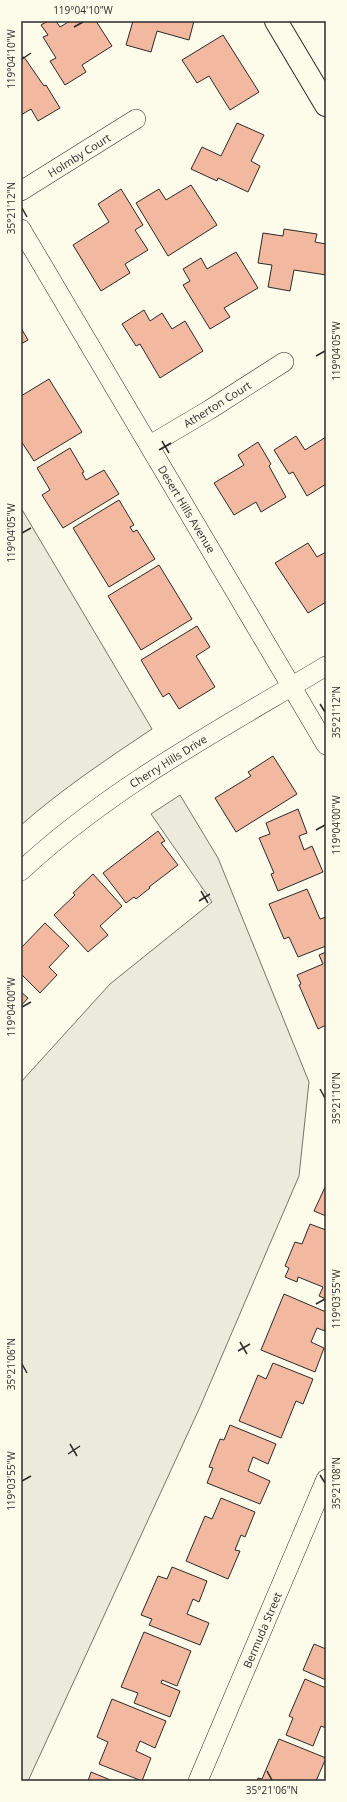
<svg xmlns="http://www.w3.org/2000/svg" width="347" height="1802" viewBox="0 0 347 1802" font-family="'Open Sans',sans-serif">
<style>
.green{fill:#ecebdb;stroke:#74746e}
.building{fill:#f2b8a0;stroke:#2b2b2b}
.lines{fill:none;stroke-linecap:round;stroke-linejoin:round}
.street-casing{stroke:#2b2b2b;stroke-width:20}
.primary-casing{stroke:#2b2b2b;stroke-width:24}
.street{stroke:#fdfbea;stroke-width:19}
.primary{stroke:#fdfbea;stroke-width:22}
.ticks{fill:none;stroke:#2b2b2b;stroke-width:1.5}
.labels{text-anchor:middle;dominant-baseline:central;stroke-width:3;stroke-linejoin:round;paint-order:stroke}
.street-label{font-size:11px;fill:#2b2b2b;stroke:#fdfbea}
.neatline{fill:none;stroke:#2b2b2b;stroke-width:1.5}
.ticks-label{font-size:10px;text-anchor:middle;fill:#2b2b2b}
</style>
<rect width="100%" height="100%" fill="#fdfbea"/>
<g class="green">
<path d="M21,508L152,729C107,759 62,789 21,825Z"/>
<path d="M180,795L218,858L309,1082L299,1176L200,1407L28,1781H21V1082L110,984L212,902L151,814Z"/>
</g>
<g class="building">
<path d="M48,21H56L60,27L70,21H96L112,46L82,65L86,72L65,85L50,61L56,58L43,37L48,35L41,25Z"/>
<path d="M133,21H194L189,40L157,31L151,52L126,45Z"/>
<path d="M223,35L259,92L230,110L209,76L197,83L182,60Z"/>
<path d="M24,57L44,86L46,85L60,108L38,121L31,109L21,115V58Z"/>
<path d="M237,123L264,135L251,161L260,166L248,192L218,178L217,181L191,169L202,147L221,156Z"/>
<path d="M191,185L217,225L168,256L136,203L159,189L166,200Z"/>
<path d="M121,189L143,225L135,230L148,250L125,264L130,273L101,291L73,245L109,222L98,204Z"/>
<path d="M284,229L317,234L315,242L326,244V275L294,270L290,291L268,287L272,265L258,263L263,233L283,236Z"/>
<path d="M236,252L258,288L224,308L230,317L210,329L183,285L190,281L183,269L201,258L207,269Z"/>
<path d="M144,310L150,321L162,313L172,329L185,321L203,351L160,378L140,344L136,346L122,324Z"/>
<path d="M21,328L28,340L21,344Z"/>
<path d="M49,379L82,432L34,461L21,441V396Z"/>
<path d="M296,436L305,450L326,437V484L307,496L293,472L289,474L274,450Z"/>
<path d="M258,442L271,464L269,466L286,497L261,512L256,502L234,515L214,483L244,465L238,455Z"/>
<path d="M70,448L84,472L82,473L86,480L104,470L119,494L63,528L42,495L50,490L37,468Z"/>
<path d="M119,500L134,525L130,527L133,532L137,530L155,559L109,587L73,528Z"/>
<path d="M308,543L317,557L326,552V602L308,613L275,563Z"/>
<path d="M159,565L192,619L141,650L108,596Z"/>
<path d="M197,626L210,647L196,656L215,687L179,709L169,693L163,697L141,660Z"/>
<path d="M273,756L297,794L236,832L215,798L251,776L248,772Z"/>
<path d="M298,809L307,833L299,836L304,850L312,846L323,872L278,891L271,874L274,873L259,838L270,834L266,823Z"/>
<path d="M158,831L165,841L161,843L178,865L149,887L150,888L136,899L134,897L126,903L103,873Z"/>
<path d="M93,874L122,906L100,926L108,935L88,952L54,915L75,895L73,893Z"/>
<path d="M307,889L320,919L326,917V946L298,957L289,937L284,939L269,904Z"/>
<path d="M45,923L69,946L49,967L57,975L40,993L21,974V948Z"/>
<path d="M326,952V1025L318,1029L299,985L301,984L297,975L323,964L319,955Z"/>
<path d="M21,992L28,998L21,1006Z"/>
<path d="M326,1185V1216L314,1211Z"/>
<path d="M310,1224L326,1230V1299L319,1296L323,1287L298,1277L297,1282L285,1277L289,1268L285,1266L295,1242L302,1244Z"/>
<path d="M284,1294L326,1312L325,1331L317,1328L311,1342L324,1348L315,1372L261,1350Z"/>
<path d="M273,1363L313,1379L303,1404L296,1401L281,1438L239,1421L258,1375L266,1379Z"/>
<path d="M230,1425L276,1444L268,1464L253,1457L248,1471L270,1481L260,1504L207,1483L213,1468L209,1467L220,1439L224,1440Z"/>
<path d="M221,1498L255,1512L245,1537L241,1535L235,1550L240,1551L228,1579L186,1561L205,1516L212,1519Z"/>
<path d="M172,1567L207,1581L199,1602L193,1599L187,1614L209,1623L200,1645L149,1625L152,1619L141,1615L158,1576L167,1579Z"/>
<path d="M144,1632L191,1651L177,1686L162,1680L161,1683L180,1691L170,1717L134,1703L138,1693L121,1687Z"/>
<path d="M314,1644L326,1649V1680L303,1670Z"/>
<path d="M305,1679L326,1688V1728L321,1726L313,1746L286,1735L293,1718L289,1716Z"/>
<path d="M112,1699L166,1721L155,1748L140,1741L136,1751L151,1758L142,1781L99,1764L108,1742L97,1737Z"/>
<path d="M279,1739L326,1758L316,1781H257L258,1778L262,1779Z"/>
<path d="M91,1772L113,1781H88Z"/>
</g>
<g class="lines">
<defs>
<g id="street">
<path d="M21,191L136,119"/>
<path d="M21,229L326,745"/>
<path d="M150,445L209,410L284,362"/>
<path d="M21,871C111,787 221,729 326,666"/>
<path d="M198,1781L326,1479"/>
</g>
<path id="primary" d="M276,21L326,105"/>
</defs>
<use href="#street" class="street-casing"/>
<use href="#primary" class="primary-casing"/>
<use href="#street" class="street"/>
<use href="#primary" class="primary"/>
</g>
<path class="ticks" d="M74,27L83,22M22,59L31,53M22,208L27,217M316,356L325,351M162,441L169,453M159,450L171,443M22,533L31,528M320,704L325,712M316,830L325,825M201,891L208,903M199,901L210,894M22,1007L31,1002M320,1089L325,1098M316,1304L325,1299M240,1342L247,1354M238,1351L250,1344M22,1364L27,1373M70,1444L77,1456M68,1454L80,1446M320,1475L325,1483M22,1481L31,1476M267,1771L272,1780"/>
<g class="labels">
<g class="street-label">
<text transform="translate(79 155) rotate(-32)">Holmby Court</text>
<text transform="translate(217 404) rotate(-32)">Atherton Court</text>
<text transform="translate(187 509) rotate(59)">Desert Hills Avenue</text>
<text transform="translate(168 761) rotate(-32)">Cherry Hills Drive</text>
<text transform="translate(262 1630) rotate(-67)">Bermuda Street</text>
</g>
</g>
<rect width="347" height="1802" fill="none" stroke="#fdfbea" stroke-width="44"/>
<rect x="22" y="22" width="303" height="1758" class="neatline"/>
<g class="ticks-label">
<text x="83" y="14">119°04'10"W</text>
<text transform="translate(11 59) rotate(-90)" y="4">119°04'10"W</text>
<text transform="translate(11 208) rotate(-90)" y="4">35°21'12"N</text>
<text transform="translate(336 351) rotate(-90)" y="4">119°04'05"W</text>
<text transform="translate(11 533) rotate(-90)" y="4">119°04'05"W</text>
<text transform="translate(336 712) rotate(-90)" y="4">35°21'12"N</text>
<text transform="translate(336 825) rotate(-90)" y="4">119°04'00"W</text>
<text transform="translate(11 1007) rotate(-90)" y="4">119°04'00"W</text>
<text transform="translate(336 1098) rotate(-90)" y="4">35°21'10"N</text>
<text transform="translate(336 1299) rotate(-90)" y="4">119°03'55"W</text>
<text transform="translate(11 1364) rotate(-90)" y="4">35°21'06"N</text>
<text transform="translate(11 1481) rotate(-90)" y="4">119°03'55"W</text>
<text transform="translate(336 1483) rotate(-90)" y="4">35°21'08"N</text>
<text x="272" y="1794">35°21'06"N</text>
</g>
</svg>
